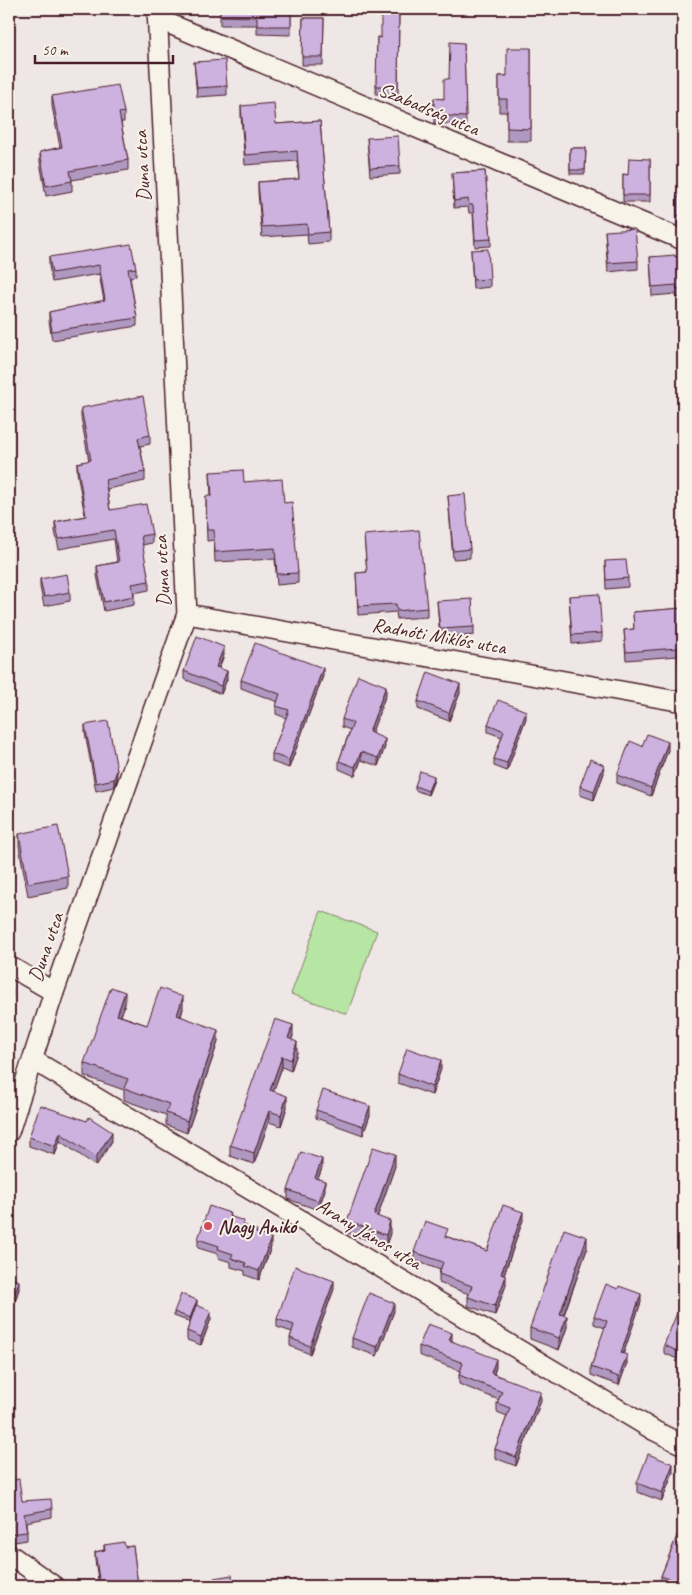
<svg xmlns="http://www.w3.org/2000/svg" width="692" height="1595" viewBox="0 0 692 1595" font-family="Caveat,sans-serif">
<style>
.green{fill:#b7e5a3;stroke:#808267}
.lines{fill:none;stroke-linecap:round;stroke-linejoin:round}
.minor-casing{stroke:#4a1f2b;stroke-width:22}
.minor{stroke:#f7f3e8;stroke-width:19}
.wall{fill:#b099c1;stroke:#4a1f2b}
.shaded-wall{fill:#907d9d;stroke:#4a1f2b}
.building{fill:#cdb2e0;stroke:#4a1f2b}
.poi-dot{fill:#d1495b;stroke:#f7f3e8;stroke-width:2}
.labels{text-anchor:middle;dominant-baseline:central;stroke-width:4;stroke-linejoin:round;paint-order:stroke}
.street-label{font-size:20px;fill:#4a1f2b;stroke:#f7f3e8}
.poi-label{font-size:20px;font-weight:bold;fill:#4a1f2b;stroke:#f7f3e8;text-anchor:start}
</style>
<rect width="100%" height="100%" fill="#efe6e6"/>
<filter id="ink" filterUnits="userSpaceOnUse"><feTurbulence type="fractalNoise" baseFrequency=".02" numOctaves="2"/><feDisplacementMap in="SourceGraphic" scale="10" xChannelSelector="R" yChannelSelector="G"/><feConvolveMatrix kernelMatrix="1 2 1 2 8 2 1 2 1" color-interpolation-filters="sRGB"/></filter>
<g filter="url(#ink)">
<path class="green" d="M321,911L377,931L347,1014L291,994Z"/>
<g class="lines">
<defs>
<g id="minor">
<path d="M158,19L683,240"/>
<path d="M187,614L683,702"/>
<path d="M9,966L54,992"/>
<path d="M33,1060L655,1431L683,1445"/>
<path d="M9,1132L54,992L187,614L157,9"/>
<path d="M9,1554L54,1586"/>
</g>
</defs>
<use href="#minor" class="minor-casing"/>
<use href="#minor" class="minor"/>
</g>
<g class="wall">
<path d="M211,9H291V35L257,34V25H220V11L211,12Z"/>
<path d="M399,9L398,95L376,94L377,37L381,38Z"/>
<path d="M303,18H324L323,65H302Z"/>
<path d="M464,43L466,125L434,123V98L444,99L449,79Z"/>
<path d="M531,48V141H507V112H499V76H507Z"/>
<path d="M194,62L227,86V95L197,97Z"/>
<path d="M52,96L124,112V122H121L128,160V170L72,180V191L46,196L40,162V152L60,147L52,106Z"/>
<path d="M241,106L276,124L320,121L329,232V242L308,244L307,234L262,237L258,192V182L299,179L297,161L245,165L241,116Z"/>
<path d="M367,138L400,166V174L370,176Z"/>
<path d="M570,148H586L585,174H570Z"/>
<path d="M650,159V202H623V174L628,175Z"/>
<path d="M485,171L491,239V246L475,247L473,213H469L468,207L454,208L452,173Z"/>
<rect x="677" y="197" width="6" height="27"/>
<path d="M605,231L638,261V269L608,272Z"/>
<path d="M471,250L490,279V287L473,289Z"/>
<path d="M683,256V297L677,298L676,294L652,296L650,257Z"/>
<path d="M49,257L136,268V276L130,277L137,318V326L52,340L49,321V312L104,301L99,274L52,282L49,266Z"/>
<path d="M81,408L150,435V444L140,446L145,472V481L107,489L110,510L152,534V543L142,545L149,581V590L134,593V605L104,611L97,575V566L117,562L114,539L59,549L55,531V522L85,516L77,472V463L89,461L81,417Z"/>
<path d="M210,472L244,482L284,503L298,573V583L277,585L275,559L215,562L214,540L207,541L206,507V496H211Z"/>
<path d="M448,496L470,549V558L453,559Z"/>
<path d="M364,535L427,608V617L397,619L396,612L358,615L356,573L367,572Z"/>
<path d="M605,561L628,578V587L606,589Z"/>
<path d="M40,579L70,592V601L44,606L40,587Z"/>
<path d="M569,596L602,633V641L572,644Z"/>
<path d="M437,601L474,627V635L440,638Z"/>
<path d="M683,608V677L680,678L678,656L626,660L624,630L634,629L633,612Z"/>
<path d="M224,655L219,668L227,679L221,694L184,679V671Z"/>
<path d="M323,676L289,768L272,762V754L286,718L276,714V706L278,702L241,688V680Z"/>
<path d="M460,693L449,721L418,709V701Z"/>
<path d="M386,694L371,733L385,747L378,766L361,760L355,776L339,769V761L350,730L342,727V719Z"/>
<path d="M526,718L507,771L494,766V759L502,737L488,732V724Z"/>
<path d="M85,725L117,778L114,787L96,791L85,733Z"/>
<path d="M642,746L668,750L651,796L617,783V775Z"/>
<path d="M604,773L594,800L580,795V786Z"/>
<path d="M434,780L428,795L415,790V786Z"/>
<path d="M19,834L68,876V888L28,896L19,846Z"/>
<path d="M125,1004L121,1016L147,1025L183,1009L181,1016L218,1042L187,1133L166,1125V1115L124,1100V1090L84,1076V1063Z"/>
<path d="M293,1036L291,1040L297,1053L291,1071L282,1067L273,1091L287,1107L281,1126L269,1122L254,1164L230,1156V1145Z"/>
<path d="M441,1069L432,1095L398,1083V1074Z"/>
<path d="M316,1110L370,1115L363,1135L316,1118Z"/>
<path d="M87,1121L112,1141L96,1166L60,1141L55,1155L29,1146V1137Z"/>
<path d="M395,1166L377,1217L390,1233L386,1246L347,1233V1221Z"/>
<path d="M322,1168L318,1179L325,1190L318,1210L288,1199V1190Z"/>
<path d="M230,1216L257,1233L271,1247L259,1280L245,1275V1271L231,1267V1262L218,1258V1254L198,1248V1239Z"/>
<path d="M523,1220L504,1275L506,1285L495,1315L468,1306V1297L469,1294L439,1283V1274L440,1270L414,1260V1252L448,1237L487,1251Z"/>
<path d="M587,1249L564,1315L567,1327L559,1350L530,1339V1328Z"/>
<path d="M9,1277L19,1289L11,1314L9,1313Z"/>
<path d="M334,1289L310,1354L290,1346V1338L292,1332L277,1327V1319Z"/>
<path d="M641,1302L623,1354L627,1363L619,1385L591,1375V1367L605,1328L594,1324V1316Z"/>
<path d="M197,1304L196,1305L211,1319L201,1345L187,1340V1331L190,1322L174,1316V1312Z"/>
<path d="M394,1311L377,1356L352,1347V1338Z"/>
<path d="M683,1316L677,1359L664,1353V1345Z"/>
<path d="M452,1341L496,1367L494,1374L541,1401L516,1466L495,1458V1449L507,1416L497,1412V1403L499,1400L459,1384V1375L460,1371L419,1355V1346Z"/>
<path d="M673,1472L662,1501L637,1492V1483Z"/>
<path d="M9,1481L22,1501L52,1509V1517L26,1522L27,1532V1540L9,1543Z"/>
<path d="M683,1521L682,1586H670L661,1583V1576Z"/>
<path d="M104,1545L125,1547L133,1546L138,1586H99L95,1560V1552L104,1550Z"/>
</g>
<g class="shaded-wall">
<path d="M224,647V655L216,675V667Z"/>
<path d="M323,668V676L289,768V760Z"/>
<path d="M227,671V679L221,694V686Z"/>
<path d="M460,684V693L449,721V713Z"/>
<path d="M386,686V694L369,741V732Z"/>
<path d="M526,711V718L507,771V763Z"/>
<path d="M385,739V747L378,766V758Z"/>
<path d="M668,742V750L651,796V788Z"/>
<path d="M361,752V760L355,776V767Z"/>
<path d="M604,765V773L594,800V791Z"/>
<path d="M117,770V778L114,787V779Z"/>
<path d="M434,776V780L428,795V791Z"/>
<path d="M12,987V998L9,1004V993Z"/>
<path d="M125,992V1004L117,1027V1015Z"/>
<path d="M183,997V1009L177,1027V1015Z"/>
<path d="M293,1025V1036L288,1049V1038Z"/>
<path d="M218,1030V1042L187,1133V1121Z"/>
<path d="M297,1042V1053L291,1071V1060Z"/>
<path d="M282,1056V1067L270,1101V1090Z"/>
<path d="M441,1060V1069L432,1095V1087Z"/>
<path d="M287,1096V1107L281,1126V1115Z"/>
<path d="M370,1106V1115L363,1135V1126Z"/>
<path d="M269,1111V1122L254,1164V1153Z"/>
<path d="M112,1132V1141L96,1166V1157Z"/>
<path d="M60,1133V1141L55,1155V1146Z"/>
<path d="M395,1154V1166L374,1227V1215Z"/>
<path d="M322,1159V1168L315,1187V1178Z"/>
<path d="M325,1181V1190L318,1210V1201Z"/>
<path d="M523,1212V1220L501,1283V1274Z"/>
<path d="M390,1221V1233L386,1246V1235Z"/>
<path d="M587,1237V1249L560,1325V1314Z"/>
<path d="M271,1238V1247L259,1280V1271Z"/>
<path d="M506,1276V1285L495,1315V1306Z"/>
<path d="M19,1281V1289L11,1314V1305Z"/>
<path d="M334,1281V1289L310,1354V1346Z"/>
<path d="M641,1294V1302L621,1361V1353Z"/>
<path d="M197,1300V1304L190,1322V1318Z"/>
<path d="M394,1303V1311L377,1356V1347Z"/>
<path d="M211,1311V1319L201,1345V1337Z"/>
<path d="M567,1316V1327L559,1350V1338Z"/>
<path d="M452,1333V1341L449,1340Z"/>
<path d="M683,1337V1346L677,1359V1351Z"/>
<path d="M627,1355V1363L619,1385V1377Z"/>
<path d="M496,1359V1367L491,1382V1373Z"/>
<path d="M541,1392V1401L516,1466V1457Z"/>
<path d="M673,1464V1472L662,1501V1493Z"/>
<path d="M683,1577V1584L682,1586H681V1583Z"/>
</g>
<g class="building">
<path d="M220,9H291V26H257V17L220,16Z"/>
<path d="M381,9H399L398,86H376L377,37L381,38Z"/>
<path d="M303,18H324L323,57H302Z"/>
<path d="M450,42L464,43L466,117L434,115V98L444,99V79H449Z"/>
<path d="M507,48H531V129L507,128V99H499V76H507Z"/>
<path d="M225,60L227,86L197,88L194,62Z"/>
<path d="M118,85L124,112L119,113L128,160L70,171L72,181L46,186L40,152L62,147L52,96Z"/>
<path d="M274,103L276,124L320,121L329,232L308,234L307,224L262,227L258,182L299,179L297,151L245,155L241,106Z"/>
<path d="M398,136L400,166L370,168L367,138Z"/>
<path d="M570,148H586L585,170H570Z"/>
<path d="M629,158L650,159V195H623V174L628,175Z"/>
<path d="M485,171L491,239L475,240L473,205H469L468,199L454,201L452,173Z"/>
<path d="M677,197H683V216L677,215Z"/>
<path d="M635,229L638,261L608,263L605,231Z"/>
<path d="M131,244L136,268L128,269L137,318L52,331L49,312L105,300L99,265L52,273L49,257Z"/>
<path d="M488,249L490,279L473,280L471,250Z"/>
<path d="M675,255V257L683,256V289H677L676,285L652,287L650,257Z"/>
<path d="M143,396L150,435L138,438L145,472L105,480L110,510L146,504L152,534L141,536L149,581L132,584L134,596L104,602L97,566L119,562L114,530L59,539L55,522L86,516L77,463L91,460L81,408Z"/>
<path d="M243,470L244,482L282,479L284,503L292,502L298,573L277,574L275,548L215,552L214,530H207L206,496H212L210,472Z"/>
<path d="M465,494L470,549L453,551L448,496Z"/>
<path d="M419,530L427,608L397,611L396,604L358,606L356,573L367,572L364,535Z"/>
<path d="M626,560L628,578L606,580L605,561Z"/>
<path d="M67,574L70,592L44,597L40,579Z"/>
<path d="M599,594L602,633L572,635L569,596Z"/>
<path d="M472,599L474,627L440,629L437,601Z"/>
<path d="M683,608V669H680L678,648L626,652L624,630L634,629L633,612Z"/>
<path d="M197,636L224,647L216,667L227,671L221,686L184,671Z"/>
<path d="M255,643L323,668L289,760L272,754L289,710L276,706L280,694L241,680Z"/>
<path d="M428,672L460,684L449,713L418,701Z"/>
<path d="M358,675L386,686L369,732L385,739L378,758L361,752L355,767L339,761L353,723L342,719Z"/>
<path d="M498,700L526,711L507,763L494,759L504,731L488,724Z"/>
<path d="M108,721L117,770L114,779L96,783L85,725Z"/>
<path d="M647,734L668,742L651,788L617,775L630,741L642,746Z"/>
<path d="M590,759L604,765L594,791L580,786Z"/>
<path d="M420,771L434,776L428,791L415,786Z"/>
<path d="M58,826L68,876L28,883L19,834Z"/>
<path d="M9,985L12,987L9,993Z"/>
<path d="M111,987L125,992L117,1015L147,1025L160,988L183,997L177,1015L218,1030L187,1121L166,1113L169,1104L124,1088L128,1079L84,1063Z"/>
<path d="M275,1019L293,1025L288,1038L297,1042L291,1060L282,1056L270,1090L287,1096L281,1115L269,1111L254,1153L230,1145Z"/>
<path d="M407,1048L441,1060L432,1087L398,1074Z"/>
<path d="M323,1090L370,1106L363,1126L316,1110Z"/>
<path d="M40,1105L87,1121L89,1117L112,1132L96,1157L60,1133L55,1146L29,1137Z"/>
<path d="M373,1147L395,1154L374,1215L390,1221L386,1235L347,1221Z"/>
<path d="M301,1152L322,1159L315,1178L325,1181L318,1201L288,1190Z"/>
<path d="M503,1205L523,1212L501,1274L506,1276L495,1306L468,1297L472,1286L439,1274L443,1262L414,1252L425,1221L448,1229L445,1236L487,1251Z"/>
<path d="M209,1206L230,1213L229,1216L244,1221L243,1225L257,1230L256,1233L271,1238L259,1271L245,1266L246,1263L231,1258L233,1254L218,1249L219,1246L198,1239Z"/>
<path d="M564,1229L587,1237L560,1314L567,1316L559,1338L530,1328Z"/>
<path d="M295,1266L334,1281L310,1346L290,1338L294,1325L277,1319Z"/>
<path d="M9,1277L19,1281L11,1305L9,1304Z"/>
<path d="M606,1284L618,1289L619,1286L641,1294L621,1353L627,1355L619,1377L591,1367L607,1321L594,1316Z"/>
<path d="M369,1293L394,1303L377,1347L352,1338Z"/>
<path d="M181,1294L197,1300L190,1318L174,1312Z"/>
<path d="M196,1305L211,1311L201,1337L187,1331Z"/>
<path d="M677,1313L683,1316V1337L677,1351L664,1345Z"/>
<path d="M428,1324L452,1333L449,1340L496,1359L491,1373L541,1392L516,1457L495,1449L510,1408L497,1403L502,1392L459,1375L463,1363L419,1346Z"/>
<path d="M648,1454L673,1464L662,1493L637,1483Z"/>
<path d="M19,1479L22,1501L51,1499L52,1509L24,1514L27,1532L9,1534V1481Z"/>
<path d="M683,1521V1577L681,1583L661,1576Z"/>
<path d="M124,1542L125,1547L133,1546L138,1585L126,1586H100L95,1552L105,1550L104,1545Z"/>
<path d="M232,1575L234,1586H215L214,1578Z"/>
</g>
</g>
<circle class="poi-dot" cx="208" cy="1226" r="5"/>
<g class="labels">
<g class="street-label">
<text transform="translate(429 109) rotate(23)">Szabadság utca</text>
<text transform="translate(142 166) rotate(-93)">Duna utca</text>
<text transform="translate(162 571) rotate(-93)">Duna utca</text>
<text transform="translate(439 636) rotate(10)">Radnóti Miklós utca</text>
<text transform="translate(46 947) rotate(-71)">Duna utca</text>
<text transform="translate(369 1234) rotate(31)">Arany János utca</text>
</g>
<g class="poi-label">
<text x="218" y="1226">Nagy Anikó</text>
</g>
</g>
<rect width="692" height="1595" fill="none" stroke="#f7f3e8" stroke-width="30"/>
<rect x="15" y="15" width="662" height="1565" fill="none" stroke="#4a1f2b" stroke-width="2" filter="url(#ink)"/>
<path d="M35 55v8h138v-8" fill="none" stroke="#4a1f2b" stroke-width="2.5"/>
<text x="42" y="55" font-size="15" fill="#4a1f2b" stroke="#f7f3e8" stroke-width="4" paint-order="stroke">50 m</text>
</svg>
